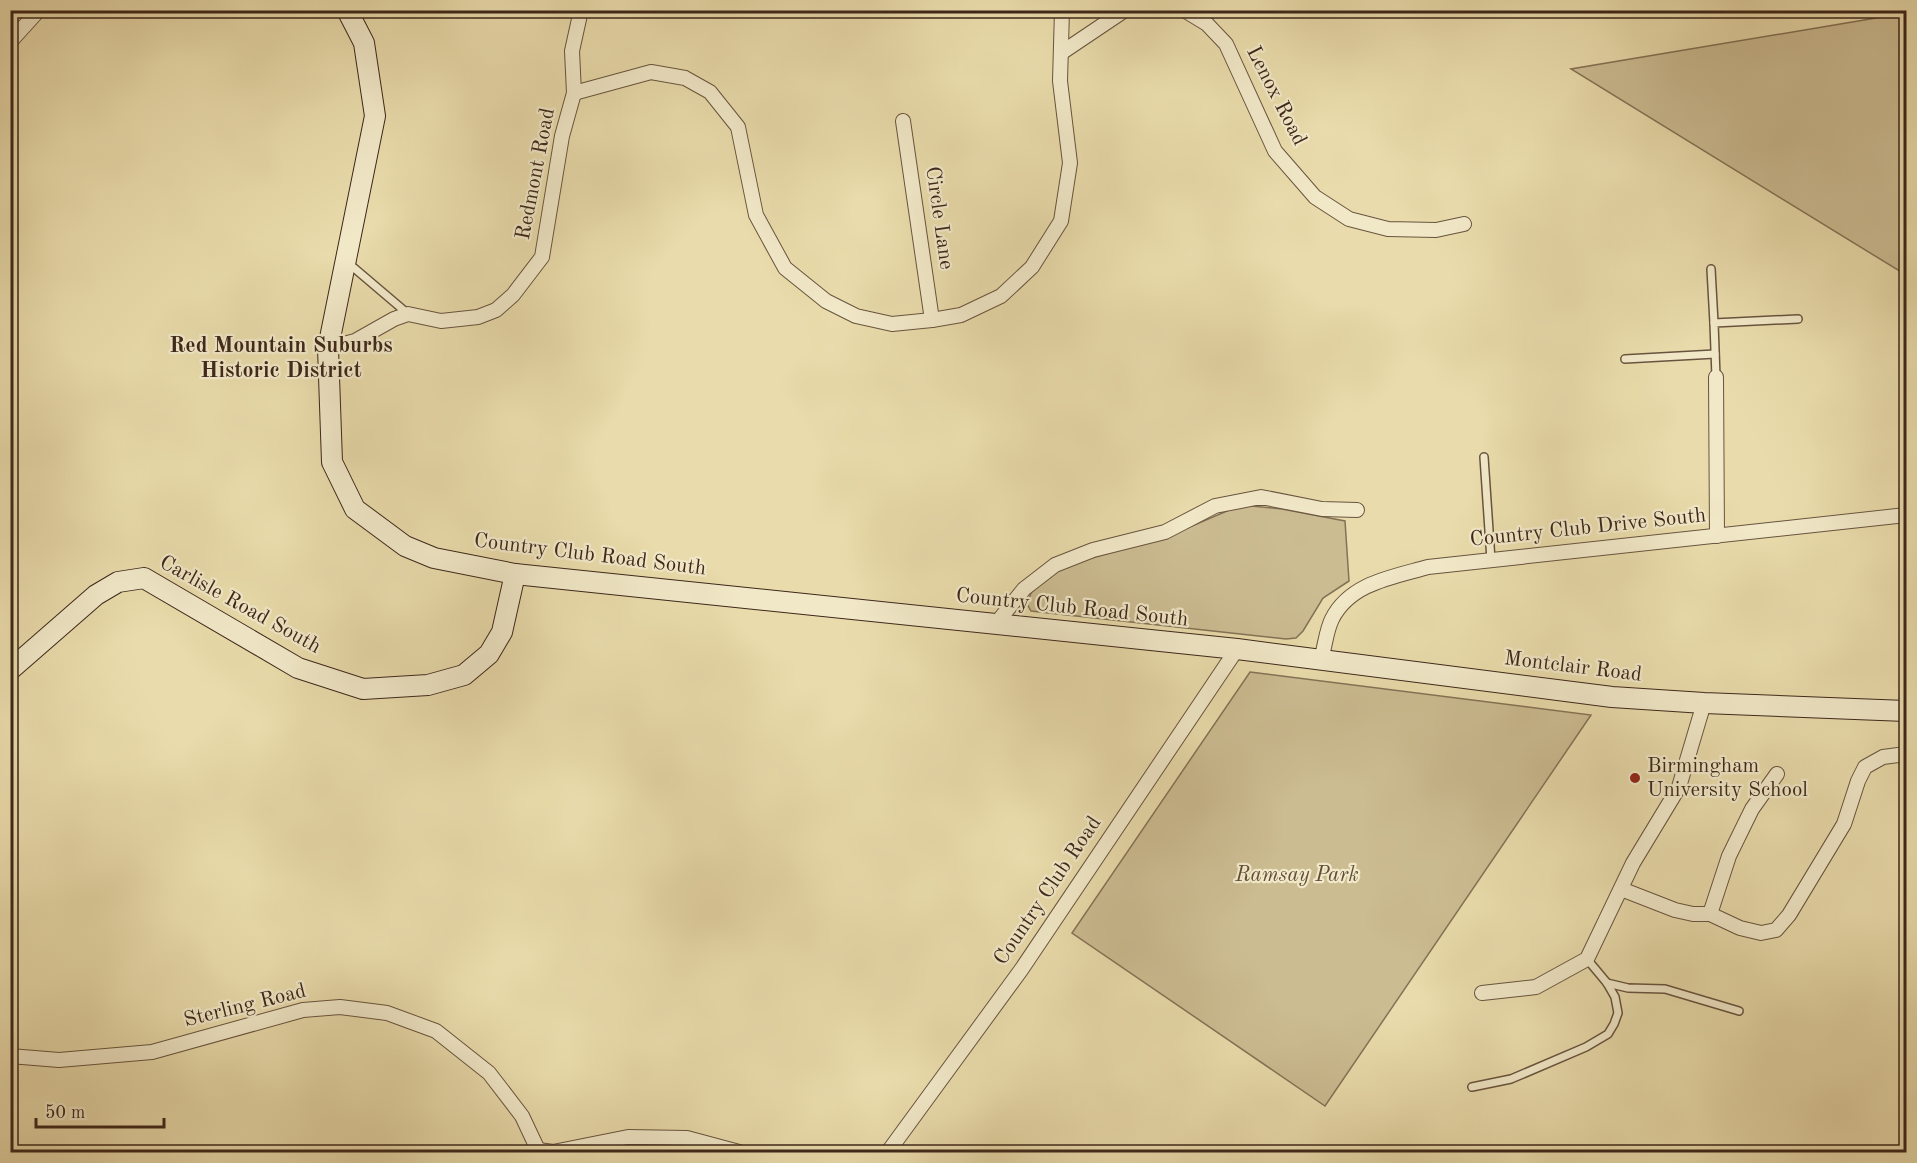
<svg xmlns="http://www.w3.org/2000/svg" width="1917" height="1163" viewBox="0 0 1917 1163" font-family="'Old Standard TT',serif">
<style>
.green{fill:#ccbc92;stroke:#847256;stroke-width:1.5}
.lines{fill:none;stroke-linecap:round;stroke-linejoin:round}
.lane-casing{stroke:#68543e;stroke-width:10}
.street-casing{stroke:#68543e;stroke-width:16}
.secondary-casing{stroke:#3d271a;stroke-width:22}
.lane{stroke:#f1e8c8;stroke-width:7}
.street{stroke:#f1e8c8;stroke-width:14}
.secondary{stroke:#f1e8c8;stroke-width:20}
.poi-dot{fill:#8f2418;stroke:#f1e8c8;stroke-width:2}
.labels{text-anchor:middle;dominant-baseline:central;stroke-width:4.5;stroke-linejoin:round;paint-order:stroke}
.street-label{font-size:21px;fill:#3d271a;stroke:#f1e8c8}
.poi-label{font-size:21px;fill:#3d271a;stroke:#f1e8c8;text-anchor:start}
.park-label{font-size:21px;font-style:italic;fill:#614c38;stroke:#f1e8c8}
.neighbourhood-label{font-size:22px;font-weight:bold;fill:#3d271a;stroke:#f1e8c8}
</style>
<rect width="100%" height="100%" fill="#e9dbab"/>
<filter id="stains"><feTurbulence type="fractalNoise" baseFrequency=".00333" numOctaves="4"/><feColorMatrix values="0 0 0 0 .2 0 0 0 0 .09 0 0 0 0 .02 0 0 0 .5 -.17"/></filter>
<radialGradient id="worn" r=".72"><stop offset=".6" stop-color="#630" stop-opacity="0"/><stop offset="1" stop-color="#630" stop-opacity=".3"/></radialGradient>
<g class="green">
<path d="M1906,13V275L1571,69Z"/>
<path d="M1241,505L1282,509L1345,521L1349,581L1323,598L1303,631L1296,638L1286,639L1031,611L1027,604L1031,593L1046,576L1071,564L1171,535Z"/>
<path d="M1250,672L1591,715L1325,1106L1072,933Z"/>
</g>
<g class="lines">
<defs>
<g id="lane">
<path d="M347,262L407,313"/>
<path d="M1711,269L1714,323"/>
<path d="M1625,359L1715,354"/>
<path d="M1716,377L1714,323L1798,319"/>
<path d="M1484,457L1491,560"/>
<path d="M1607,983L1628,988L1665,989L1739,1011"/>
<path d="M1472,1087L1511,1079L1586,1047L1608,1034L1614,1024L1618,1013L1615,997L1607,983L1587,959"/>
</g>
<g id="street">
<path d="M1184,10L1207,24L1226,44L1275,151L1315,197L1349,219L1388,229L1436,230L1464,224"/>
<path d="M10,42L39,10"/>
<path d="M1061,53L1125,10"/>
<path d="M574,93L651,72L685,78L710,92L738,127L756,215L785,268L826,301L856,316L892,324L932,320L961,315L1001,296L1032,267L1061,221L1070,163L1060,81L1062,10"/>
<path d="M903,121L932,320"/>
<path d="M328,348L355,341L394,319L408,314L441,321L478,317L496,310L513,295L542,257L562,136L574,93L572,51L581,10"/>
<path d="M1716,377L1717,536"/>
<path d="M995,625L1024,589L1055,565L1093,550L1165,532L1215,506L1261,497L1322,509L1357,510"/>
<path d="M1321,659C1325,647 1326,631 1332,619C1350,583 1393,577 1428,567L1906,515"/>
<path d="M1621,889L1675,910L1693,914H1710L1740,928L1761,933L1776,930L1789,915L1844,824L1858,781L1865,767L1883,757L1906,754"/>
<path d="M1710,914L1729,856L1752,809L1777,774"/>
<path d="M1482,993L1536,987L1587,959L1633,863L1679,787L1704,703"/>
<path d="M10,1056L59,1060L152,1052L303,1010L340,1007L387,1013L436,1031L489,1073L522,1116L538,1150"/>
<path d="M535,1152L538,1150L553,1152L628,1137L687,1138L739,1152"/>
<path d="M888,1152L1021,970L1237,649"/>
</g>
<g id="secondary">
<path d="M347,10L364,43L375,116L328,348L332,462L355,509L405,546L434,558L515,574L1237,649L1612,697L1704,703L1906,711"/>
<path d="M10,670L96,595L118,582L144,578L298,668L363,689L428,685L464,675L489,654L502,632L515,574"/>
</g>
</defs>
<use href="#lane" class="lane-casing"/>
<use href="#street" class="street-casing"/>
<use href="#secondary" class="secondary-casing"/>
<use href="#lane" class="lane"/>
<use href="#street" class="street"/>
<use href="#secondary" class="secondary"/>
</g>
<circle class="poi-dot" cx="1635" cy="778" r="6"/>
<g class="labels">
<g class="street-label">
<text transform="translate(1276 96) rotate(63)">Lenox Road</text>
<text transform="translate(536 174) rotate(-79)">Redmont Road</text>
<text transform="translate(939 218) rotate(82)">Circle Lane</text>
<text transform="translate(1588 528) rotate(-6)">Country Club Drive South</text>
<text transform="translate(590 555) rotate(7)">Country Club Road South</text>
<text transform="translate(240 605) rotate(29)">Carlisle Road South</text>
<text transform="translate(1072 608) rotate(6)">Country Club Road South</text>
<text transform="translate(1573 667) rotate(7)">Montclair Road</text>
<text transform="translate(1048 891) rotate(-56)">Country Club Road</text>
<text transform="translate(245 1006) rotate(-14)">Sterling Road</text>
</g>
<g class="poi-label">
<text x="1647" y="766">Birmingham<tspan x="1647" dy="24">University School</tspan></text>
</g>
<g class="park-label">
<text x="1297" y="875">Ramsay Park</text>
</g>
<g class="neighbourhood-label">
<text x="281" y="346">Red Mountain Suburbs<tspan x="281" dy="25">Historic District</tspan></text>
</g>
</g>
<rect width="1917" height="1163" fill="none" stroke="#e9dbab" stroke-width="36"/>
<rect x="12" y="12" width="1893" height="1139" fill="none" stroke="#3d271a" stroke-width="3"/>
<rect x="18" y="18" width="1881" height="1127" fill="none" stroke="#3d271a" stroke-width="1.5"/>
<path d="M36 1118v9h128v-9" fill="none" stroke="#3d271a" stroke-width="3"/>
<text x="45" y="1118" font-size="18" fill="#3d271a" stroke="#f1e8c8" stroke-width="4.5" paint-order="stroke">50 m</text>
<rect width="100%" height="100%" filter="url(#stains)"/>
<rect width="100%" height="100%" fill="url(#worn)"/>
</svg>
